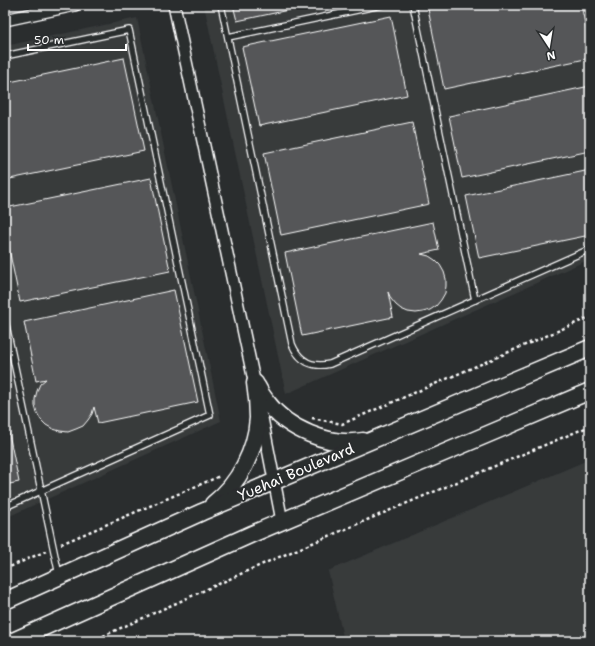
<svg xmlns="http://www.w3.org/2000/svg" width="595" height="646" viewBox="0 0 595 646" font-family="'Shantell Sans',sans-serif">
<style>
.built{fill:#373a3b}
.building{fill:#555758;stroke:#fff}
.lines{fill:none;stroke-linecap:round;stroke-linejoin:round}
.service-casing{stroke:#fff;stroke-width:8}
.minor-casing{stroke:#fff;stroke-width:14}
.secondary-casing{stroke:#fff;stroke-width:19}
.path{stroke:#fff;stroke-width:2.5;stroke-dasharray:3 3;stroke-linecap:butt}
.service{stroke:#2a2d2e;stroke-width:5.5}
.minor{stroke:#2a2d2e;stroke-width:11}
.secondary{stroke:#2a2d2e;stroke-width:16}
.labels{text-anchor:middle;dominant-baseline:central;stroke-width:3.5;stroke-linejoin:round;paint-order:stroke}
.street-label{font-size:15px;fill:#fff;stroke:#2a2d2e}
</style>
<rect width="100%" height="100%" fill="#2a2d2e"/>
<filter id="ink" filterUnits="userSpaceOnUse"><feTurbulence type="fractalNoise" baseFrequency=".025" numOctaves="2"/><feDisplacementMap in="SourceGraphic" scale="8" xChannelSelector="R" yChannelSelector="G"/><feConvolveMatrix kernelMatrix="1 2 1 2 8 2 1 2 1" color-interpolation-filters="sRGB"/></filter>
<g filter="url(#ink)">
<g class="built">
<path d="M204,5H590V259L286,394Z"/>
<path d="M137,18L221,421L5,518V46Z"/>
<path d="M590,459V641H344L328,571Z"/>
</g>
<g class="building">
<path d="M233,5H312L237,21Z"/>
<path d="M448,5H581L590,46V58L444,89L428,9Z"/>
<path d="M391,16L407,95L259,126L242,47Z"/>
<path d="M124,58L144,151L5,180V83Z"/>
<path d="M590,86V151L462,178L449,116Z"/>
<path d="M412,122L429,204L281,235L264,153Z"/>
<path d="M590,170V235L479,258L466,196Z"/>
<path d="M151,178L170,271L20,302L5,230V208Z"/>
<path d="M433,222L439,250L421,254L429,256L435,260L440,265L444,272L446,279V286L445,293L441,300L436,306L430,310L423,312L416,313L408,312L401,309L396,305L391,299L388,292L393,317L302,336L285,253Z"/>
<path d="M174,290L198,402L98,423L94,407L92,414L88,420L83,426L76,429L68,432L60,431L53,429L46,425L41,420L37,413L35,406V399L37,391L40,384L46,379L36,381L24,322Z"/>
<path d="M5,424H7L19,482L5,485Z"/>
</g>
<g class="lines">
<defs>
<g id="service">
<path d="M221,5L292,344C299,361 312,368 330,364L590,249"/>
<path d="M413,5L475,300"/>
<path d="M228,37L381,5"/>
<path d="M5,56L129,30L210,415L5,507"/>
<path d="M5,320L59,575"/>
</g>
<g id="minor">
<path d="M174,5L256,390"/>
<path d="M5,20L75,5"/>
<path d="M262,418L282,521"/>
</g>
<g id="secondary">
<path d="M257,386C260,392 263,397 267,402C287,429 329,447 363,441"/>
<path d="M213,504C239,484 256,450 258,418C258,406 257,395 255,383"/>
<path d="M5,601L202,512L590,348"/>
<path d="M13,641L252,534L590,391"/>
</g>
</defs>
<use href="#service" class="service-casing"/>
<use href="#minor" class="minor-casing"/>
<use href="#secondary" class="secondary-casing"/>
<g class="path">
<path d="M312,418L342,424L590,317"/>
<path d="M61,544L220,476"/>
<path d="M5,569L46,551"/>
<path d="M92,641L265,563L590,426"/>
</g>
<use href="#service" class="service"/>
<use href="#minor" class="minor"/>
<use href="#secondary" class="secondary"/>
</g>
</g>
<g class="labels">
<g class="street-label">
<text transform="translate(296 472) rotate(-23)">Yuehai Boulevard</text>
</g>
</g>
<rect width="595" height="646" fill="none" stroke="#2a2d2e" stroke-width="20"/>
<rect x="10" y="10" width="575" height="626" fill="none" stroke="#fff" stroke-width="1.5" filter="url(#ink)"/>
<g transform="translate(549 46) rotate(168)" stroke="#2a2d2e" stroke-width="3" paint-order="stroke">
<path d="M0-3L7 15L0 10L-7 15Z" fill="#ffffff"/>
<text y="-6" font-size="11" font-weight="bold" text-anchor="middle" fill="#ffffff">N</text>
</g>
<path d="M28 44v6h98v-6" fill="none" stroke="#ffffff" stroke-width="2"/>
<text x="34" y="44" font-size="12" fill="#ffffff" stroke="#2a2d2e" stroke-width="3" paint-order="stroke">50 m</text>
</svg>
